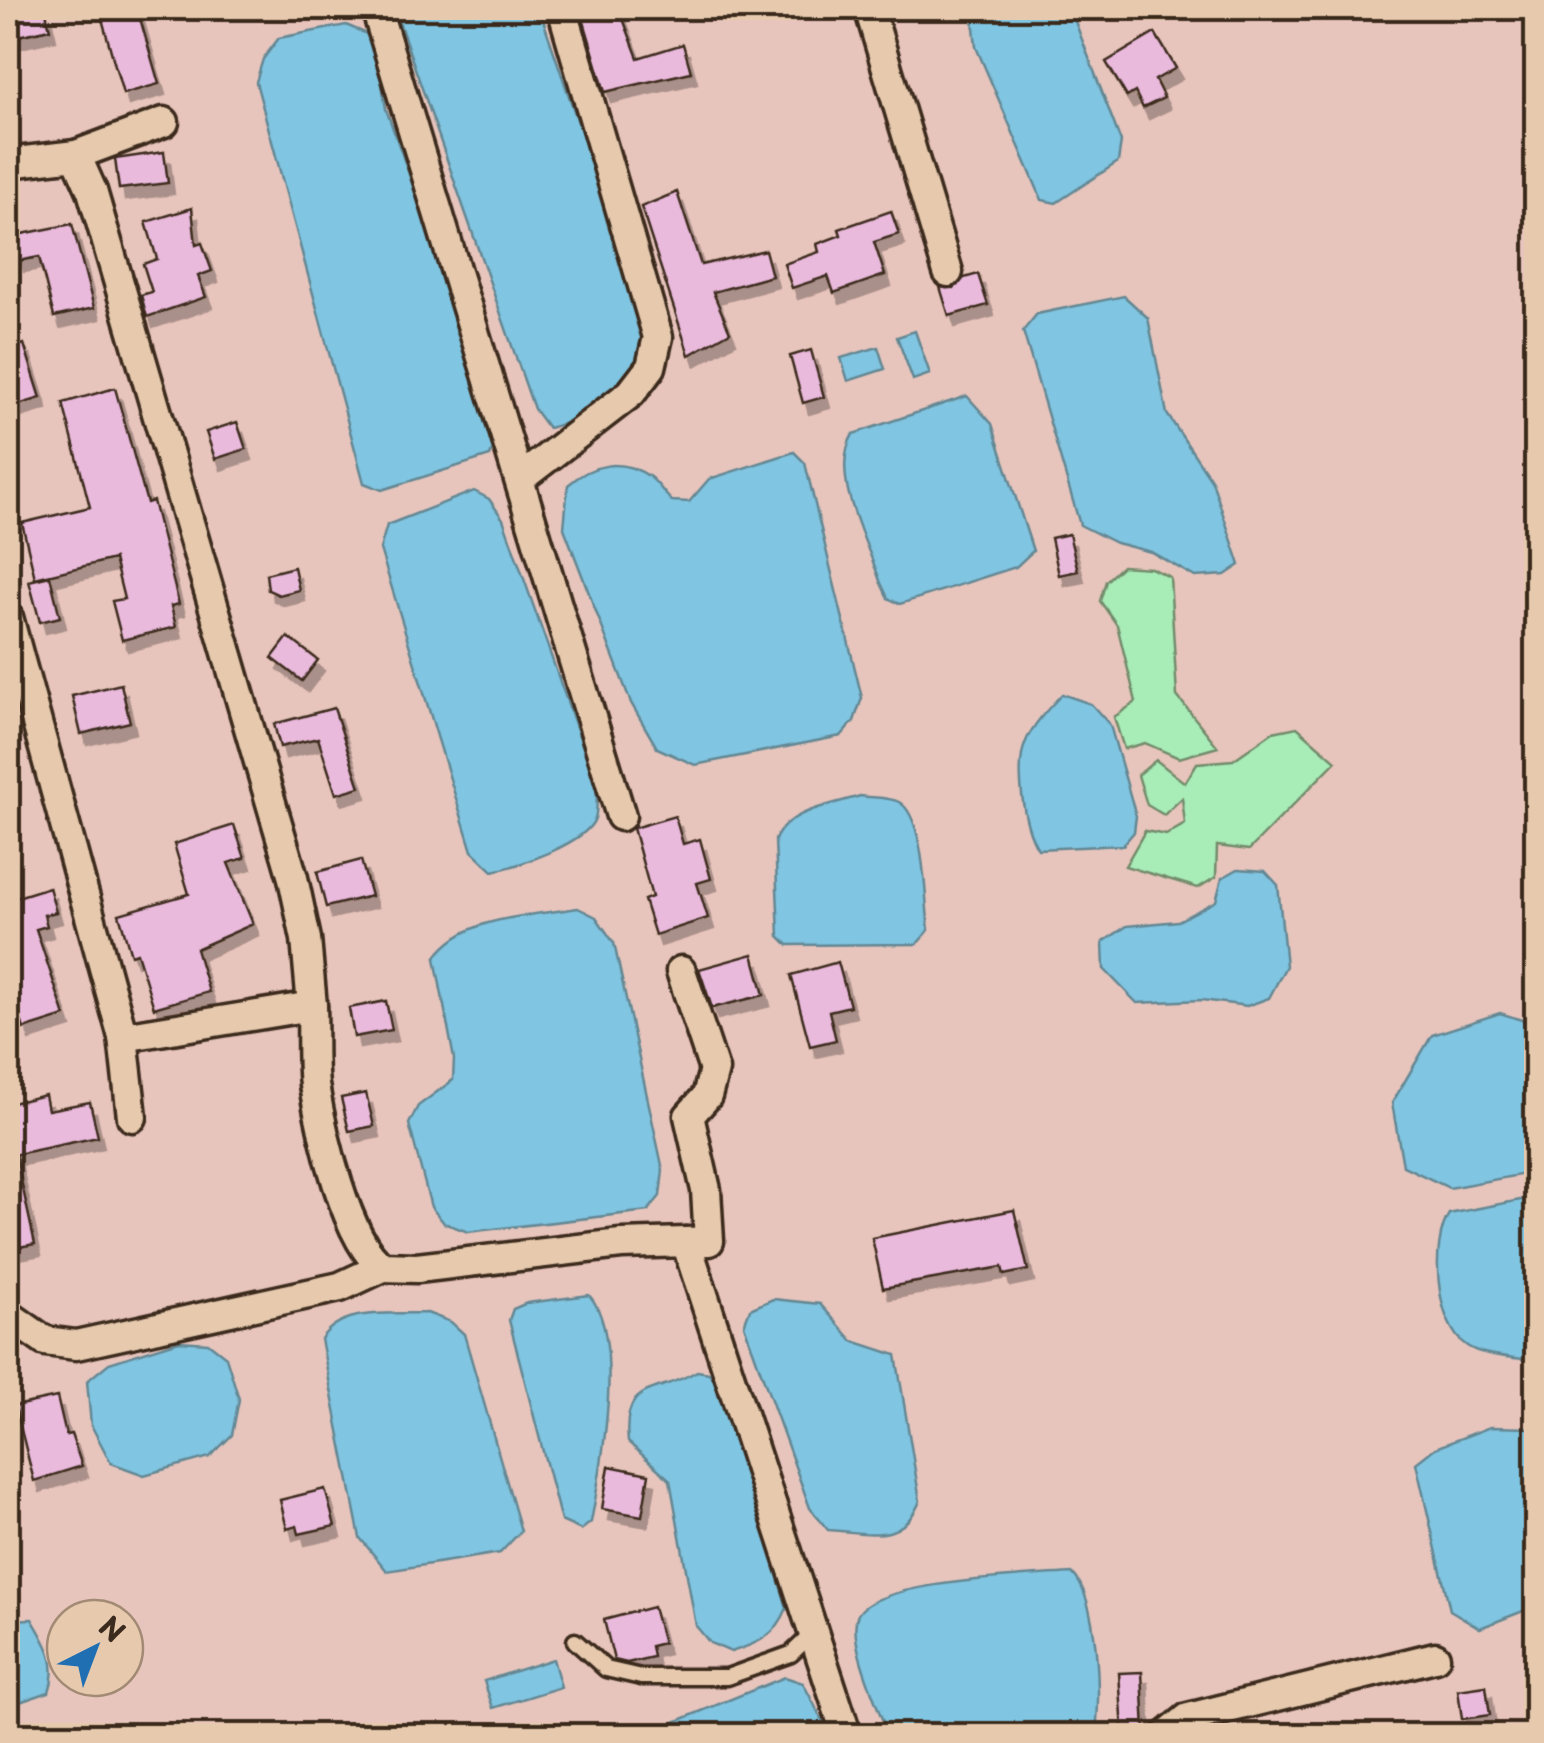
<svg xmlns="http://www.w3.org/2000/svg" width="1544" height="1743" viewBox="0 0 1544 1743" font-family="'Playpen Sans',sans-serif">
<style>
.green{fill:#a8ecb8;stroke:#728b6b;stroke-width:2.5}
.water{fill:#80c5e1;stroke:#648793;stroke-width:2.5}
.building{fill:#eabadc;stroke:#3b2a1e;stroke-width:2.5;filter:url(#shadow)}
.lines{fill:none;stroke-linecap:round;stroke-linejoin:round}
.lane-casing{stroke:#3b2a1e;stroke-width:21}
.street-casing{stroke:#3b2a1e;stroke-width:35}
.lane{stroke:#e7caae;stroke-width:14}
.street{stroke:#e7caae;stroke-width:28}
</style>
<defs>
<filter id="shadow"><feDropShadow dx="6" dy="11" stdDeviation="0" flood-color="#0004"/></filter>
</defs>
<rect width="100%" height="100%" fill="#e8c5bc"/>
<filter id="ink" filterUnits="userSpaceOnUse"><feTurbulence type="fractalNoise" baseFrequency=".01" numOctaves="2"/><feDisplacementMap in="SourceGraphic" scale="20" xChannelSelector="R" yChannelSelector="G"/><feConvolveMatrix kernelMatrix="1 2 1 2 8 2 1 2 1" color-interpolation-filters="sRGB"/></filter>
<g filter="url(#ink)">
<g class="green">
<path d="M1122,566L1151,568L1170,577L1177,696L1218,747L1179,758L1145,743L1124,749L1114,717L1136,702L1117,625L1100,601L1106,581Z"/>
<path d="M1297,727L1336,761L1249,850L1217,846L1216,877L1198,888L1125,866L1145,831L1166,835L1185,824L1182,798L1164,815L1147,805L1138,775L1156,760L1185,783L1197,763L1233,760L1273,732Z"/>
</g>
<g class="water">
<path d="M394,8H539L648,328L645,359L574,421L548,428L534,409Z"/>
<path d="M972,8H1070L1121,142L1118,162L1056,203L1042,200L976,47Z"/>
<path d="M346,25L365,33L376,46L386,109L500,431L490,456L382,490L364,483L256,82L263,59L279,38Z"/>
<path d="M1124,296L1148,318L1167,414L1212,481L1240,565L1225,575L1195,577L1151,552L1116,543L1080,525L1023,331L1037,314Z"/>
<path d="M915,331L930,374L913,380L897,337Z"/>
<path d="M878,347L885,369L848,381L841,358Z"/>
<path d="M967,396L992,424L1033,551L1016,567L900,604L888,598L880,581C866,538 829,475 853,434Z"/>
<path d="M794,452L805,463L862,698L854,721L841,736L695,765L657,748L631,703L564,528L568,485C592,464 621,457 650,477C658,483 664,494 672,501L689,502L709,479Z"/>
<path d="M474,491L489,499L503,519L597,787C596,796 598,809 595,818C587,843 518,866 493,871L472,851L380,549L387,525Z"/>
<path d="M1062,694L1091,704L1110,725L1136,816L1134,832L1123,845L1038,849C1023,826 1014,764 1027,739C1035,722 1050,707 1062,694Z"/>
<path d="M860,796C872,798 889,797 899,802C925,816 925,902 929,930L917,944L788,945L779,936L775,840C787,810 832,805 860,796Z"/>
<path d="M1238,869L1265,871L1278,885L1286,966L1269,998L1247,1006L1202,1000L1137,1003L1104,969L1103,942L1127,926L1178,921L1216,901L1222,878Z"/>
<path d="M578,908L596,917L614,943L663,1170L660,1196L648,1211L468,1232L444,1223L431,1207L409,1124L418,1106L453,1080L454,1059L435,958C465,915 530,916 578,908Z"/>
<path d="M1500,1013L1531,1023L1536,1033V1172L1449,1188L1403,1166L1392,1103L1432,1035Z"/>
<path d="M1536,1197V1355L1529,1360C1512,1357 1481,1356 1467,1346C1435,1325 1430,1243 1449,1214Z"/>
<path d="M589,1295C626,1337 601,1470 591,1522L581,1530L561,1521L509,1320L513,1309L527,1303Z"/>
<path d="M773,1299L820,1304L853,1341L896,1355L920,1501C901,1546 869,1532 828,1530L810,1508L744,1325L750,1309Z"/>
<path d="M427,1313L451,1322L464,1334L521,1531L500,1553L387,1571L360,1538L321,1339C342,1306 391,1315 427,1313Z"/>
<path d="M179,1341L208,1343L226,1357L239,1399L232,1435L210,1457L144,1475L111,1463L91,1425L87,1381L109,1363Z"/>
<path d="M697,1371L709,1373L720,1387L787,1608C775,1637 759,1643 731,1652L710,1643L696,1626L670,1480L628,1442C622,1380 655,1396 697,1371Z"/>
<path d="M1490,1427L1531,1428L1536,1444V1606L1480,1628L1450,1610L1416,1463L1435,1448Z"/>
<path d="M1072,1573C1098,1597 1102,1701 1095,1735H888C879,1708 848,1643 857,1617C869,1580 1035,1576 1072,1573Z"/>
<path d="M32,1619C47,1644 59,1663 49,1692L8,1706V1620Z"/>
<path d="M553,1659L561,1687L493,1708L484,1681Z"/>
<path d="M785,1677L803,1683L830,1735H643Z"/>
</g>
<g class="building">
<path d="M8,8H45L50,29L14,37Z"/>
<path d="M99,8H137L159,84L123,94Z"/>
<path d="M580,8H619L638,58L683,44L691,72L605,92Z"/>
<path d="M1155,33L1176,68L1155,80L1164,98L1143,108L1135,92L1127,97L1106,62Z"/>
<path d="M164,152L168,183L119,189L115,159Z"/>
<path d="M677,192L701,265L765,250L772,276L713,292L730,332L689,355L641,207Z"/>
<path d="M192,208L196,245L202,243L212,271L198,276L206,297L147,317L141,295L152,292L143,264L157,259L146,222Z"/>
<path d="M891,211L899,234L874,242L885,275L834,293L828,276L792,288L784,264L819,252L817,244L841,235L839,229Z"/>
<path d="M72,224L94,308L54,317L39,257L18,261L12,236Z"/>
<path d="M978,274L988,305L949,316L940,287L954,288L964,278Z"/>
<path d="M24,344L41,398L8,408V349Z"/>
<path d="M811,350L824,397L803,403L790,356Z"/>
<path d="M115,388L147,503L153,501L179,604L171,606L176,627L122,640L112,601L124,599L114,559L35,578L22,523L90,507L63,403Z"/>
<path d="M237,422L246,449L215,459L206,432Z"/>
<path d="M1069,534L1078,571L1059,575L1051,538Z"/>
<path d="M294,567L299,590L279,595L268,590L266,574Z"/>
<path d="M50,576L60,617L40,622L29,581Z"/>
<path d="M288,637L318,660L302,681L272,658Z"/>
<path d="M121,684L130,722L81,734L72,696Z"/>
<path d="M334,708L360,787L336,794L318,738L280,747L274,724Z"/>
<path d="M675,816L683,844L700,839L711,879L697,883L708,918L655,935L644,900L652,897L633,828Z"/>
<path d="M234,825L245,858L228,863L253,924L196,949L209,992L154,1008L137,953L131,955L119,914L189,894L174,844Z"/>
<path d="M361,860L371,896L326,907L317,872Z"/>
<path d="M49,887L56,912L44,915L47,926L36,929L65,1016L24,1029L11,989L18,986L8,954V900Z"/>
<path d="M753,954L764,995L712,1008L699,969Z"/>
<path d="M838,962L850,1006L829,1011L836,1040L810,1046L791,975Z"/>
<path d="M386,1001L392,1030L354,1037L349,1008Z"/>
<path d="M366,1093L374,1126L349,1131L341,1098Z"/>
<path d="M45,1095L48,1110L90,1102L98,1137L8,1156V1104Z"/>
<path d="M16,1157L35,1244L8,1249V1158Z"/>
<path d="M1014,1210L1028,1270L1004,1275L1002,1267L883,1288L872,1238Z"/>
<path d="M57,1397L66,1435L71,1434L82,1466L34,1481L15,1406Z"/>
<path d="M609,1466L649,1474L642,1516L602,1509Z"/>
<path d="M325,1489L335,1526L299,1534L297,1526L287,1529L280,1500Z"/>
<path d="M653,1607L663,1643L651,1646L653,1657L627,1663L614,1660L604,1620Z"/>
<path d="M1142,1672L1145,1731H1123L1119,1673Z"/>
<path d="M1486,1686L1490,1715L1462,1719L1458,1690Z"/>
</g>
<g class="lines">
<defs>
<path id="lane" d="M575,1641L606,1669L641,1677H727L791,1654L812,1634"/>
<g id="street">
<path d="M376,8L621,816"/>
<path d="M869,8L948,272"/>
<path d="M76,155L164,122"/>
<path d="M8,163L76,155L92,191L293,878L306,939L312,1006L123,1037"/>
<path d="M521,478L631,393L651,367L658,337L562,8"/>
<path d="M8,617L123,1037L132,1117"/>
<path d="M681,971L714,1070L707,1096L689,1116L706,1190L709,1241L686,1242"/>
<path d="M312,1006C313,1032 311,1059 314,1085C321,1128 346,1243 383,1267L417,1268L621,1244L686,1242L847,1736"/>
<path d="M8,1315L45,1341L76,1345L340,1287L383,1267"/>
<path d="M1166,1736L1188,1718L1435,1657"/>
</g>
</defs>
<use href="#lane" class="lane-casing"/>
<use href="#street" class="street-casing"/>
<use href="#lane" class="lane"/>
<use href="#street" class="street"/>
</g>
</g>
<rect width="1544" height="1743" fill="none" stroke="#e7caae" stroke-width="40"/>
<rect x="20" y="20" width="1504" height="1703" fill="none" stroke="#3b2a1e" stroke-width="4" filter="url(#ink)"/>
<g transform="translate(95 1648) rotate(42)"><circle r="48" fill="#e7caae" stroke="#a28a74" stroke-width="2.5"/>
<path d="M0-8L18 38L0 25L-18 38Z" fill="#1f6fb2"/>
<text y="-15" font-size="28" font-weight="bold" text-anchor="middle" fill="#3b2a1e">N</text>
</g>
</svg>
